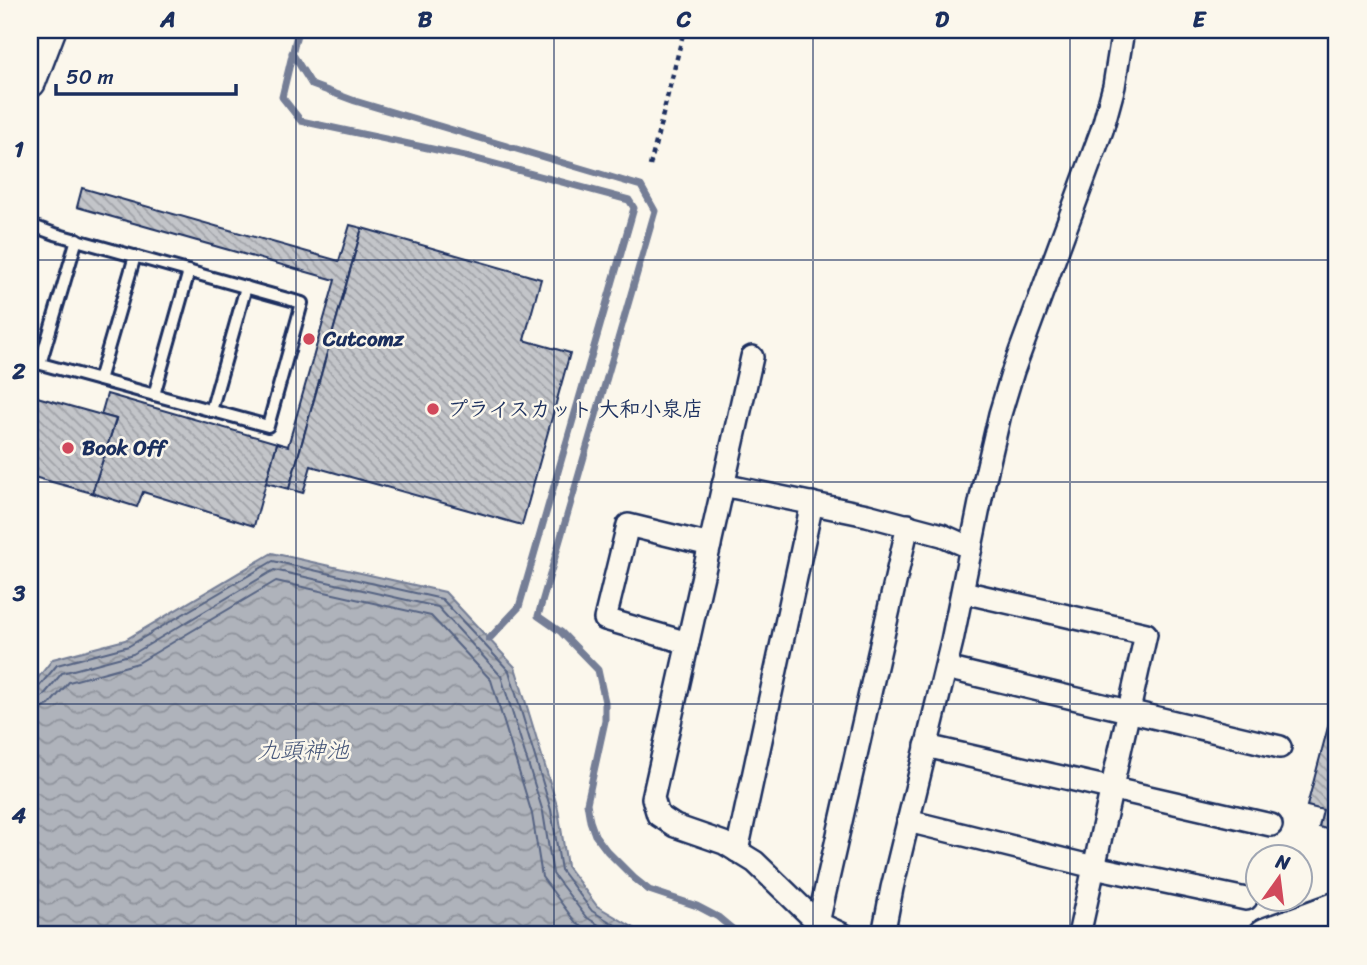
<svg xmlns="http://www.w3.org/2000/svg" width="1367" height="965" viewBox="0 0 1367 965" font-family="Sriracha,'Klee One',sans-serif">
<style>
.water{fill:url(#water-waves);stroke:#747e96;stroke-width:2}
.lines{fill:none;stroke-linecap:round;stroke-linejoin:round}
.shore{stroke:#566483;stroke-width:2}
.stream{stroke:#747e96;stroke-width:7}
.building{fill:url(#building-back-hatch);stroke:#1b2f5e;stroke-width:2}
.lane-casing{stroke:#1b2f5e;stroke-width:16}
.street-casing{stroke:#1b2f5e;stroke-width:26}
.secondary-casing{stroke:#1b2f5e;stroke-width:35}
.primary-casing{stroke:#1b2f5e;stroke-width:38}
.path{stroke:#1b2f5e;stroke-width:4.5;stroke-dasharray:5 5;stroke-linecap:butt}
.lane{stroke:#fbf7ec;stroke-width:10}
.street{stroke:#fbf7ec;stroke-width:21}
.secondary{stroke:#fbf7ec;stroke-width:30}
.primary{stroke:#fbf7ec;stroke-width:33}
.grid{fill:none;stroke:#1b2f5e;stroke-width:2;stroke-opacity:0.55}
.poi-dot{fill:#d1495b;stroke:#fbf7ec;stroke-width:2.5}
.labels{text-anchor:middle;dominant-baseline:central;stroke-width:5;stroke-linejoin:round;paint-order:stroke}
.poi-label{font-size:21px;font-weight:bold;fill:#1b2f5e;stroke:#fbf7ec;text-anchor:start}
.water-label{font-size:23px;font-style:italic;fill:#47577a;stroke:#fbf7ec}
.neatline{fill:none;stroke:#1b2f5e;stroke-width:2.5}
.grid-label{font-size:23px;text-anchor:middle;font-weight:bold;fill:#1b2f5e}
</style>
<defs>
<pattern id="water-waves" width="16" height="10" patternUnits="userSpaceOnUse" patternTransform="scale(1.75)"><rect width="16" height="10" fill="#afb3bb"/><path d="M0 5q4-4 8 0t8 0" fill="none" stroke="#8e929b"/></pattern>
<pattern id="building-back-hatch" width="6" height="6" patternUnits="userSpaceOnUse" patternTransform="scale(1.75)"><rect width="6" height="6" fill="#c3c5c9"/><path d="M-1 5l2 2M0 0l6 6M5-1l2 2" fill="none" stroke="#9ea0a6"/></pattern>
</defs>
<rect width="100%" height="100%" fill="#fbf7ec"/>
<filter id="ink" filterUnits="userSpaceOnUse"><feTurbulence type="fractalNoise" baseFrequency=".0143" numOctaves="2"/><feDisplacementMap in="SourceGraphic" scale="14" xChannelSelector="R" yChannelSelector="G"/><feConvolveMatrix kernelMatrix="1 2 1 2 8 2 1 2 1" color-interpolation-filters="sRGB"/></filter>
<g filter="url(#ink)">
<path class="water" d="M272,553L445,592L515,667L558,809L567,866L597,906L646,935H30V688L53,659L125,640Z"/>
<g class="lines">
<g class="shore">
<path d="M30,692L37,689L57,665L129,646L273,561L442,599L509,671L551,810L561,870L592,911L632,935"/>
<path d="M30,700L38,699L43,696L62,673L133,654L274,570L438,607L501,676L543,812L553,874L586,917L615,935"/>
<path d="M30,711L39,710L49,705L69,682L138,663L276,581L431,616L491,680L532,814L542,877L576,923L595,935"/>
</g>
<g class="stream">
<path d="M298,30L282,97L301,121L465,156L629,200L634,208L519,607L489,639"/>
<path d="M292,53L312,85L355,101L641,186L655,211L538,616L561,632L598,670L605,702V721L587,803L590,821L595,835L607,851L634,878L649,890L697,906L718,917L736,932L737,935"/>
</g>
</g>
<g class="building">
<path d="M82,188L339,261L350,225L362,228L289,489L266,483L277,443L288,446L335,280L77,207Z"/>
<path d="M362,228L541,279L524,340L570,353L522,525L311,466L303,493L289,489Z"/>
<path d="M107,394L277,443L254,526L143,492L137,507L92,493L116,419L101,415Z"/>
<path d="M30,395L116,419L92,493L30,476Z"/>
<path d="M1337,693V832L1319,827L1323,810L1307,806Z"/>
</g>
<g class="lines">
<defs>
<g id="lane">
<path d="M30,225L55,234L302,303L268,426L30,361"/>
<path d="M40,364L77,239"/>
<path d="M99,380L135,256"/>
<path d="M154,395L189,271"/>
<path d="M211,411L246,287"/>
</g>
<g id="street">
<path d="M752,357L653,798L658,815L675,826L724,843L755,862L818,923L844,935"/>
<path d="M723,485L867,515L942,535L971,548"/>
<path d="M963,592L1146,634L1079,935"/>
<path d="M688,643L605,619L628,525L710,545"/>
<path d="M946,668L1280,747"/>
<path d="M926,746L1271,825"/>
<path d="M908,821L1094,867L1246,899"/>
<path d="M737,851L812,503"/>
<path d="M818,923L908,525"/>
<path d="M883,935L892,888L952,641L984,483L1000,414L1013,371L1102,130L1114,86L1123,30"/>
</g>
<path id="secondary" d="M30,82L50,30"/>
<path id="primary" d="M1266,935L1337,909"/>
</defs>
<use href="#lane" class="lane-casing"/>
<use href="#street" class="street-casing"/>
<use href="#secondary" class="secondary-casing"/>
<use href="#primary" class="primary-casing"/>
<path class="path" d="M650,166L684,30"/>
<use href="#lane" class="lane"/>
<use href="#street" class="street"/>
<use href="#secondary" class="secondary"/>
<use href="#primary" class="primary"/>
</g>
</g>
<path class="grid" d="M296,30V935M554,30V935M813,30V935M1070,30V935M30,260H1337M30,482H1337M30,704H1337"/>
<g class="poi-dot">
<circle cx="309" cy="339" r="7"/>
<circle cx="433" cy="409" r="7"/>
<circle cx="68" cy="448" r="7"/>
</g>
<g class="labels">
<g class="poi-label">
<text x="323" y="339">Cutcomz</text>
<text x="447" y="409">プライスカット 大和小泉店</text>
<text x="82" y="448">Book Off</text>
</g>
<g class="water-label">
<text x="303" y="750">九頭神池</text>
</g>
</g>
<rect width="1367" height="965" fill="none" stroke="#fbf7ec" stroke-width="77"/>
<g transform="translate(1279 878) rotate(14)"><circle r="33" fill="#fbf7ec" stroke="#a1a7b3" stroke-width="2"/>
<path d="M0-5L12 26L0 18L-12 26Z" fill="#d1495b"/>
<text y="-10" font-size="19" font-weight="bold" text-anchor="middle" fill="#1b2f5e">N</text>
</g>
<path d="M56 84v10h180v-10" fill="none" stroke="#1b2f5e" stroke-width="3.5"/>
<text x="66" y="84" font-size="21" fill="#1b2f5e" stroke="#fbf7ec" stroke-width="5" paint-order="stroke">50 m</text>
<rect x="38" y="38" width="1290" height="888" class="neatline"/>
<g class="grid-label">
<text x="168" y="27">A</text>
<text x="425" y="27">B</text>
<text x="684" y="27">C</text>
<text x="942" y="27">D</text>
<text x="1199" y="27">E</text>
<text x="19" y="157">1</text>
<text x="19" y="379">2</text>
<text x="19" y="601">3</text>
<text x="19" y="823">4</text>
</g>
</svg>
